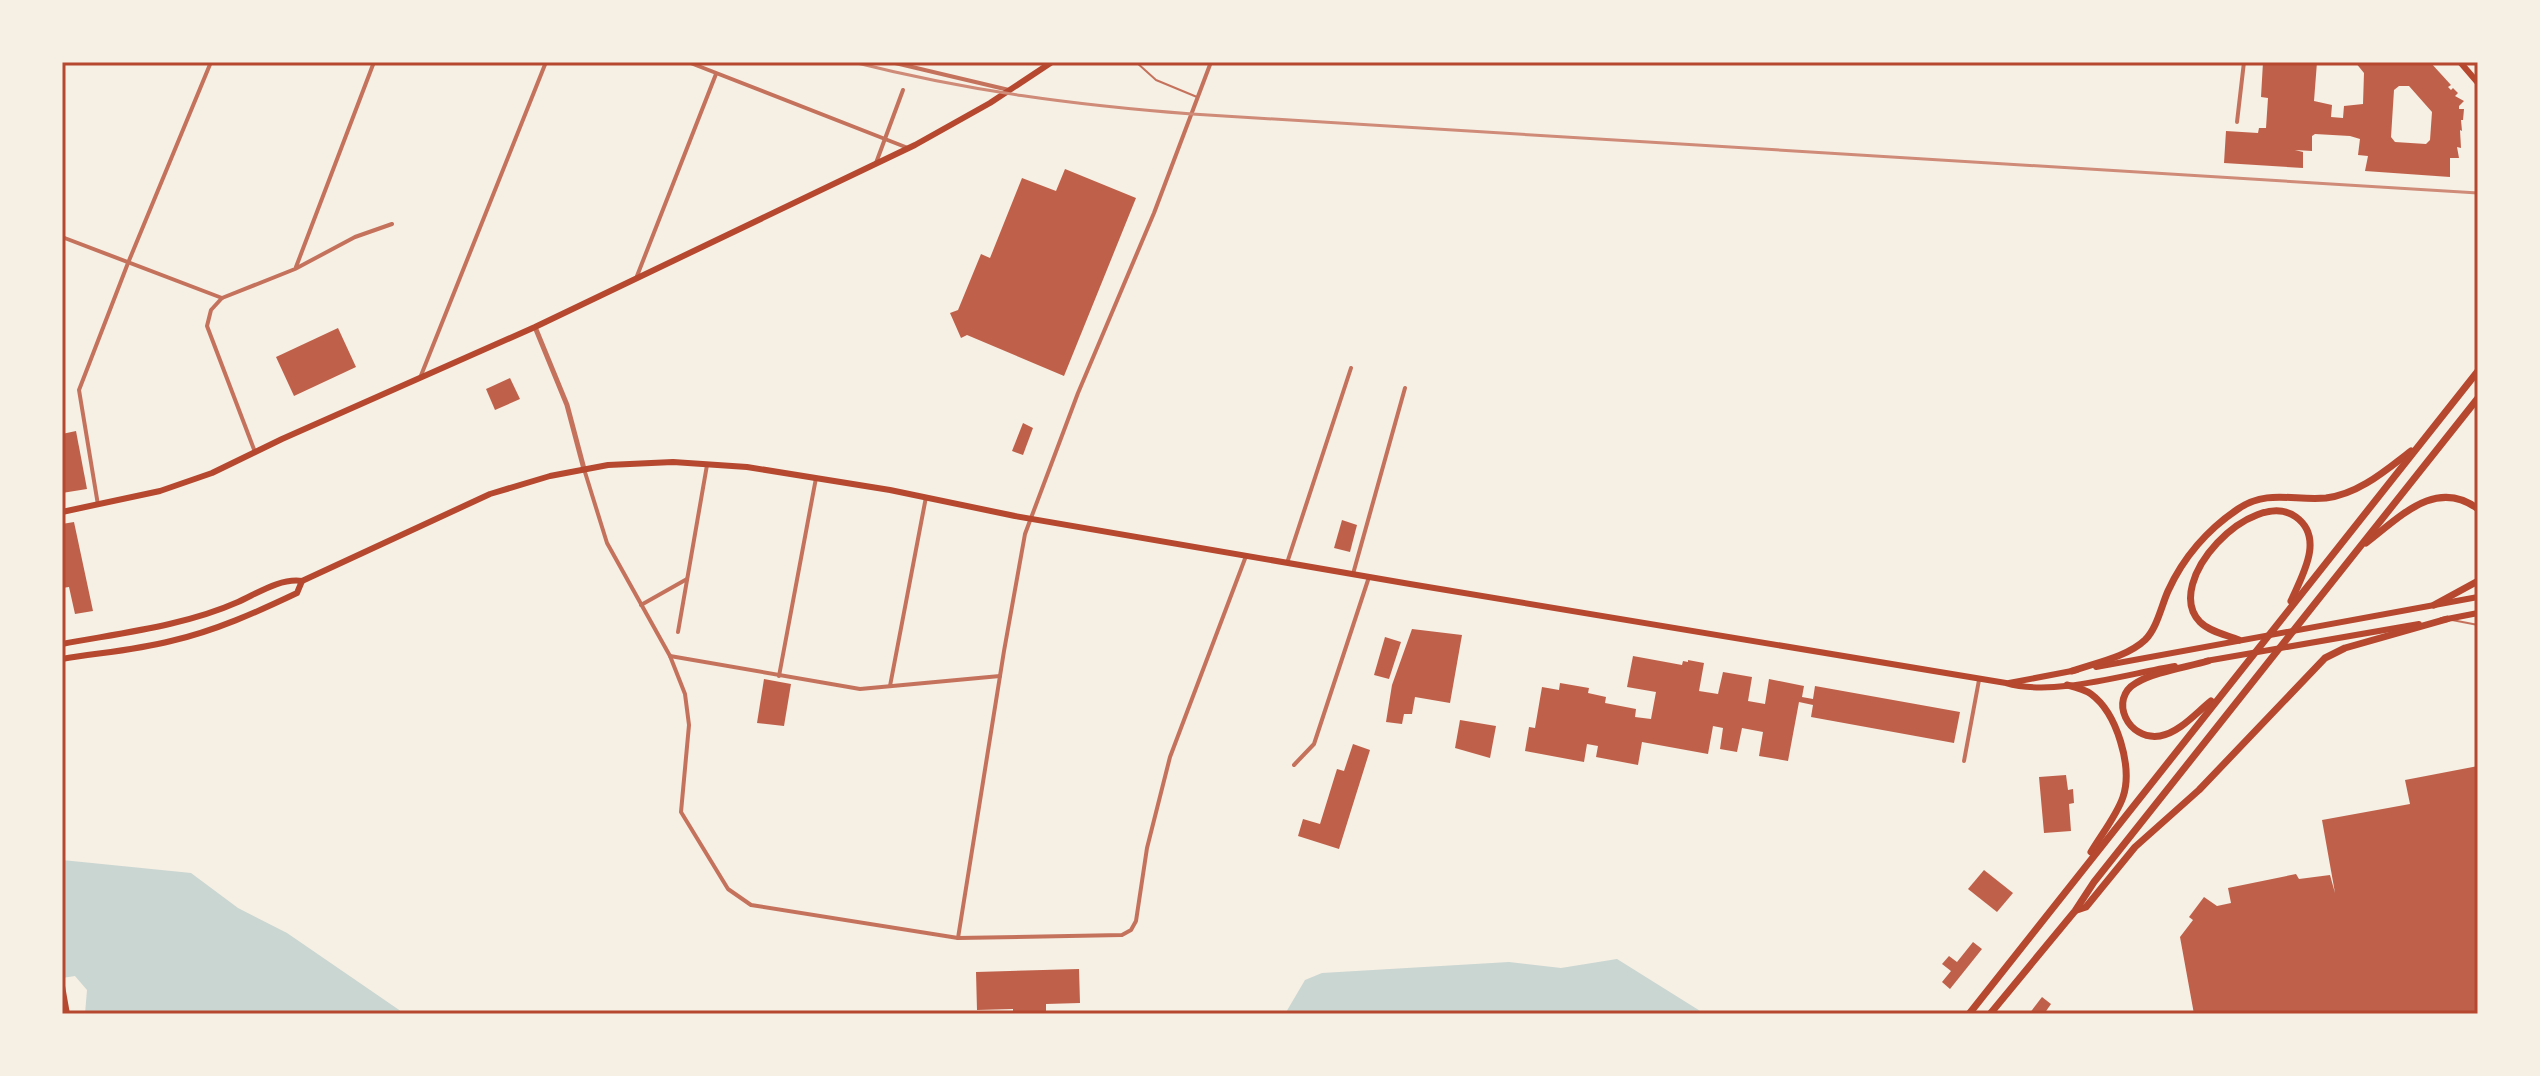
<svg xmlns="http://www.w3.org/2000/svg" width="2540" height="1076" viewBox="0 0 2540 1076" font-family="'DM Sans',sans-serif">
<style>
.water{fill:#c9d6d2}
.building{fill:#bf614a;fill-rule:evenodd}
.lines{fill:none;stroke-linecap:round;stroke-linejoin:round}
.service{stroke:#c5725c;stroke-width:2}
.minor{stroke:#c5725c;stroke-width:4}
.tertiary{stroke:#c5725c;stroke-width:5}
.secondary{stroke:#b5482f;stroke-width:6}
.primary{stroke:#b5482f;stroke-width:6}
.trunk{stroke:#b5482f;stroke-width:7}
.rail{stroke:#cf8b77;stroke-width:3}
.neatline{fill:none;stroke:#b5482f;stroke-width:3}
</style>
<rect width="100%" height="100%" fill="#f6efe4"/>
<g class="water">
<path d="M62,860L191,873L238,908L287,933L405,1014H85L87,990L75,976L62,978Z"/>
<path d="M1617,959L1705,1014H1285L1305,980L1322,973L1509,962L1561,968Z"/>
</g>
<g class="building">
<path d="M2263,62H2317L2314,101L2332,105L2331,117L2343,118L2344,106L2363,104L2364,73L2355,62H2430L2451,85L2448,87L2451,90L2453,88L2458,93L2455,96L2464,101L2459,106V109H2464L2463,120H2461L2462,131L2460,130L2461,148L2457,147L2459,158H2450V177L2365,171L2368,156L2358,155L2360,139L2350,136L2315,134L2312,136V151L2295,150L2303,152V168L2224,163L2226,131L2258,133L2259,128H2266L2268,98L2261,97ZM2399,86H2409L2432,112L2430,140L2426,144L2395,142L2391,137L2394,90Z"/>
<path d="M1065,169L1136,198L1064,376L967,335L961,338L950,313L958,310L981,254L990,258L1022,178L1056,191Z"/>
<path d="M338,328L356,367L294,396L276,357Z"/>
<path d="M510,378L520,399L495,410L486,389Z"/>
<path d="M1023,423L1033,428L1023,455L1012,451Z"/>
<path d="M76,431L87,489L62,493V434Z"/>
<path d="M1342,520L1357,525L1350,552L1334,548Z"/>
<path d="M74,522L93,611L75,614L69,587L62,588V524Z"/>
<path d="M1412,629L1462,635L1450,703L1415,697L1412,714H1404L1402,724L1386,722L1392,685Z"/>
<path d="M1385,637L1401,642L1389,679L1374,675Z"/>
<path d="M1633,656L1682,665L1683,661L1688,662V660L1704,663L1699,691L1718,694L1723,672L1752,677L1748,701L1765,704L1769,679L1804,686L1802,697L1813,699L1815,686L1960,712L1954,743L1811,717L1813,705L1799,702L1788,761L1759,756L1763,732L1742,728L1737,752L1720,749L1723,728L1713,726L1708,754L1642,742L1638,765L1596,757L1598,746L1587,744L1584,762L1525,751L1529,727L1535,728L1542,687L1559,690L1560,683L1589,688L1588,693L1606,697L1605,703L1636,709L1635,717L1651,719L1656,692L1627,687Z"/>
<path d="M764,679L791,684L784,726L757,723Z"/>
<path d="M1460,720L1496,726L1490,758L1455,748Z"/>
<path d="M1353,744L1370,750L1339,849L1298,836L1303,819L1320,824L1337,769L1344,771Z"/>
<path d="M2478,766V973H2476L2478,1010L2475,1014H2194L2180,937L2193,920L2189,917L2204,897L2217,906L2231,903L2228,888L2296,874L2299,879L2330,875L2335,893L2322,820L2410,804L2405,780Z"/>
<path d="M2066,775L2068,790L2073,789L2074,803L2069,804L2071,831L2044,833L2039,777Z"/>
<path d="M1984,870L2013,893L1997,912L1968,889Z"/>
<path d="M1973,942L1982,949L1950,989L1942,982L1951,971L1942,964L1949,956L1957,962Z"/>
<path d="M1079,969L1080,1003L1046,1004V1014H1013V1009L977,1010L976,972Z"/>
<path d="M2042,997L2051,1004L2044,1014H2029Z"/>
</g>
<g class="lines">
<g class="service">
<path d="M1136,62L1156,80L1197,97"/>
<path d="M2452,620L2478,625"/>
</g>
<g class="minor">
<path d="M688,62L908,148"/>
<path d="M891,62L1009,90"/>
<path d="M2237,122L2244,62"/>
<path d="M876,163L903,90"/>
<path d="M62,237L222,298"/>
<path d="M296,267L374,62"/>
<path d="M637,276L716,74"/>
<path d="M420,378L546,62"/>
<path d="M255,452L207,326L211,310L222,298L295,269L355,237L392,224"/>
<path d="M584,469L607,543L670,656L685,694L689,725L681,812L728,889L751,905L958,938L1122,935L1131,930L1136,921L1147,848L1170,757L1246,556"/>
<path d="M98,505L79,390L128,263L211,62"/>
<path d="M1287,563L1351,368"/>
<path d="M1353,574L1405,388"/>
<path d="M641,605L687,579"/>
<path d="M678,632L707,465"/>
<path d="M670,656L860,689L1000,676"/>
<path d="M779,676L816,478"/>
<path d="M890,686L926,497"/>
<path d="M1964,761L1979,680"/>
<path d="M1294,765L1314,744L1369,577"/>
<path d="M958,938L1004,651L1025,534L1078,393L1154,213L1211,62"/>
</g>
<path class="tertiary" d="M535,327L567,405L584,469"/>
<g class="secondary">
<path d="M2460,62L2478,83"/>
<path d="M62,512L160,491L212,473L282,439L535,327L915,145L990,103L1052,62"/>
<path d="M62,986L67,1014"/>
</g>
<g class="primary">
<path d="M2442,620L2478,613"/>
<path d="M62,644C120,633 184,626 238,602C258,593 280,578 302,581L490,494L550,476L608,465L673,462L747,467L890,490L1015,516L1410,584L2006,683C2053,697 2126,674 2175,666"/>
<path d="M62,659C98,653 136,650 171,641C215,631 257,612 297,593L302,581"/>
<path d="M2206,661L2419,624"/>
<path d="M2096,667L2478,597"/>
<path d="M2009,683L2077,670"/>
</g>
<g class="trunk">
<path d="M2366,543C2399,518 2436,477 2478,509"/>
<path d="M2434,605L2478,581"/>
<path d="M2239,640C2227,635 2210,632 2200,622C2161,582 2253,486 2296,517C2325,538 2302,576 2291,601"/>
<path d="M2208,661C2187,667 2154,672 2136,683C2108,699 2128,741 2160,736C2179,733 2196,713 2211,701"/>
<path d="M2072,671C2095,663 2127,657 2145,640C2157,628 2161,607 2168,591C2183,558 2208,529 2238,509C2267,489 2294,501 2326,498C2359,494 2386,470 2411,451"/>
<path d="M2067,685C2075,687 2084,689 2091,694C2117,713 2133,767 2123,797C2117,815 2101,835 2091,852"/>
<path d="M2077,910L2086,907L2135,847L2199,790L2325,658L2345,648L2447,619"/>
<path d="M1969,1014L2478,371"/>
<path d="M1990,1014L2075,911L2094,882L2478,398"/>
</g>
<path class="rail" d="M853,62C968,91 1074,105 1192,114L2478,193"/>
</g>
<rect width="2540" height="1076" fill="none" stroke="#f6efe4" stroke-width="128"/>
<rect x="64" y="64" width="2412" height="948" class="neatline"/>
</svg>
